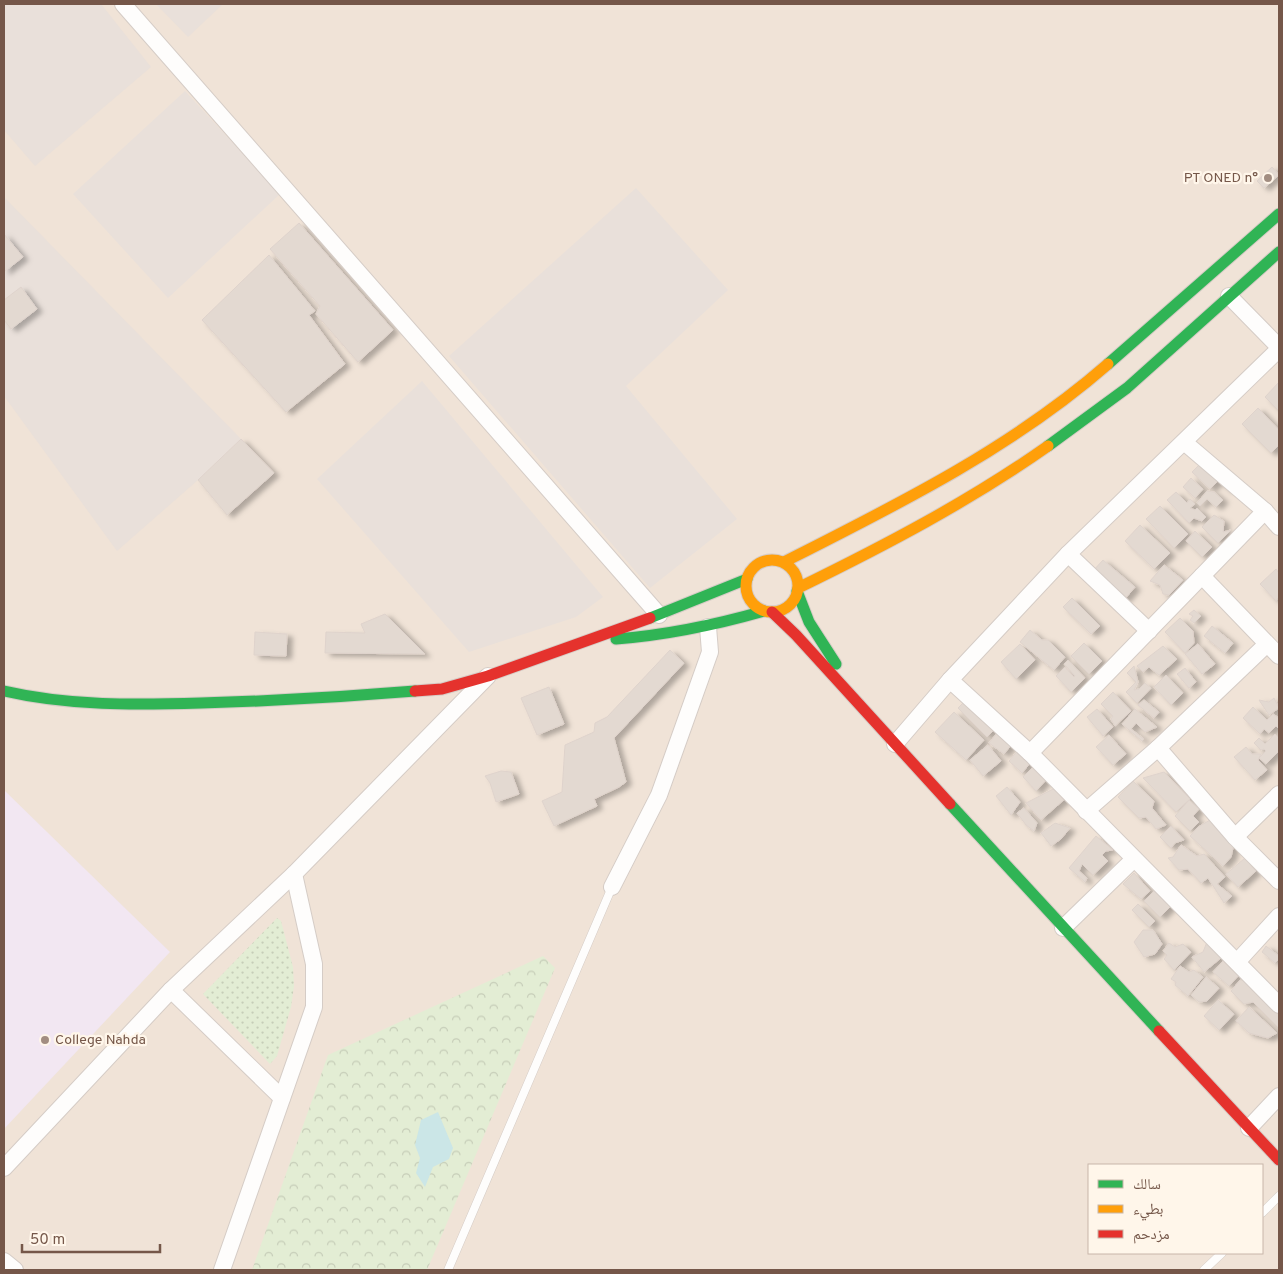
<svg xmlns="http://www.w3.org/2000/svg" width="1283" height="1274" viewBox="0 0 1283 1274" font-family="Overpass,'Noto Naskh Arabic',sans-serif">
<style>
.residential{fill:#f0e3d7;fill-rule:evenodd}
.industrial{fill:#e9e0da}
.education{fill:#f2e7f2}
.grass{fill:url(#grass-dots)}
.park{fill:url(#park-crowns)}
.water{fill:#cbe6e7}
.building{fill:#e3d9d1;stroke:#dfd3cc;filter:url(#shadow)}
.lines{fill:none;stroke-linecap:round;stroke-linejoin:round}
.lane-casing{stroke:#d5ccc6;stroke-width:9}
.street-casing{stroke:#d5ccc6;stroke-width:18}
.fast-casing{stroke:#d6ccc6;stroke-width:13}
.slow-casing{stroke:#d6ccc6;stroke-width:13}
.jam-casing{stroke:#d6ccc6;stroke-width:13}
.lane{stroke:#fefdfc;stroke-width:8}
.street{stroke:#fefdfc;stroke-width:16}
.fast{stroke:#30b455;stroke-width:11}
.slow{stroke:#ff9f0a;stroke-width:11}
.jam{stroke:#e5322d;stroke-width:11}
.poi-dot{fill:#a28d81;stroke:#fff6ea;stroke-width:2}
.labels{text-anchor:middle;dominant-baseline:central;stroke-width:4.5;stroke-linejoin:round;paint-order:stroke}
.poi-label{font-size:14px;fill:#755749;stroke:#fff6ea;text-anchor:end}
</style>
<defs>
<pattern id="grass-dots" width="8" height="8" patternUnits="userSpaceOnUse" patternTransform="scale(1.25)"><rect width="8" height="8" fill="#e3edd4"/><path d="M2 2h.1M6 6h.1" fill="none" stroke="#c6cdb8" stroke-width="1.8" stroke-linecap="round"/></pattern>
<pattern id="park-crowns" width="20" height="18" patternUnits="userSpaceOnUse" patternTransform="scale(1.25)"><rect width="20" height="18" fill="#e3edd4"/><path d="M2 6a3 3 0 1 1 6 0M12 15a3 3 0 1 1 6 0" fill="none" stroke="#c6cdb8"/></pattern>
<filter id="shadow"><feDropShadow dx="5.5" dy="3" stdDeviation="2.5" flood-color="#0004"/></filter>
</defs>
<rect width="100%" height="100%" fill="#f6f0ea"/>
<path class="residential" d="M4,4H1279V1270H4ZM1089,1165H1262V1253H1089Z"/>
<g class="industrial">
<path d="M4,4H101L151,67L35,166L4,130Z"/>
<path d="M156,4H223L188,37Z"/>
<path d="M185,91L280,194L168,298L73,194Z"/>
<path d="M636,188L728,290L626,386L737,519L650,588L449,356Z"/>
<path d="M4,197L241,439L198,480L117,551L4,396Z"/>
<path d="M422,381L603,597L576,617L469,652L317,479Z"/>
</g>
<path class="education" d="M4,790L170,952L4,1129Z"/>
<path class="grass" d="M277,918L281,921L293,967L294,986L291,1007L277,1056L270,1064L203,994Z"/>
<path class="park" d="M543,956L555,968L427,1270H252L328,1055Z"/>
<path class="water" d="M438,1112L453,1148L449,1159L433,1167L425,1187L416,1173L420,1158L415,1145L421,1120Z"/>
<g class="building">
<path d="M1272,167L1279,175L1264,188L1257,181Z"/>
<path d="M299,223L393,330L358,362L316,314L320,306L270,249Z"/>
<path d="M4,234L23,257L4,272Z"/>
<path d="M269,255L315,311L309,315L345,364L286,412L202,320Z"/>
<path d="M21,287L37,309L11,329L4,320V300Z"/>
<path d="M1279,382V409L1278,410L1265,397Z"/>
<path d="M1258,408L1279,430V445L1271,453L1242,424Z"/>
<path d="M241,439L274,473L227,515L198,480Z"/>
<path d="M1202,462L1230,488L1228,490L1218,481L1210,489L1192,472Z"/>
<path d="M1191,478L1203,489L1195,498L1183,487Z"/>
<path d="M1207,491L1214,492L1223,500L1216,507L1207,499L1200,506L1197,503Z"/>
<path d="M1176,492L1187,503L1190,499L1195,504L1190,508L1195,510L1197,508L1206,517L1202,521L1194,518L1189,523L1167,500Z"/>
<path d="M1160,506L1188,534L1174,548L1146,519Z"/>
<path d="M1214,515L1224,521L1223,532L1231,530L1218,543L1202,527Z"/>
<path d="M1140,525L1170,553L1154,569L1125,541Z"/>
<path d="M1195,531L1212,547L1202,557L1186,541Z"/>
<path d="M1103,560L1135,587L1124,600L1092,572Z"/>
<path d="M1164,565L1183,580L1169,595L1163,594L1160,585L1150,581Z"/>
<path d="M1276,569L1279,573V597L1276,601L1260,584Z"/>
<path d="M1072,598L1100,626L1091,634L1063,607Z"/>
<path d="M1194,610L1201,616L1194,623L1190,620L1193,616L1189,614Z"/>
<path d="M385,614L425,654L325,653L326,632L365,633L361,624Z"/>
<path d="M1180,618L1193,631L1194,643L1185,653L1165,632Z"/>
<path d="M1212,626L1233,643L1225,653L1204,636Z"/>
<path d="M1030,630L1042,640H1048L1065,657L1054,670L1020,642Z"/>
<path d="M255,632L287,634L286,656L254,655Z"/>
<path d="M1084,643L1102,661L1089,674L1071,656Z"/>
<path d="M1020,644L1035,660L1016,679L1001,662Z"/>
<path d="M1198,644L1215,664L1202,674L1185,654Z"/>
<path d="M1163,646L1177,659L1159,675L1149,667L1143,672L1137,666Z"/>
<path d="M670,650L684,663L614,738L626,782L619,787L594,799L597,806L554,826L542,801L562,792L565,745L594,732L595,723L607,717Z"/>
<path d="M1068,660L1085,678L1071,692L1056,676L1065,667L1074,677L1075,676L1064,664Z"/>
<path d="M1134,666L1138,682L1134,690L1139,689L1145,683L1151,688L1137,703L1126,692L1136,682L1127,673Z"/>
<path d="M1185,668L1196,682L1189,688L1177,674Z"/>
<path d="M1166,675L1183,693L1171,705L1154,687Z"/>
<path d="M549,687L564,724L537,735L521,698Z"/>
<path d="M1113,692L1131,711L1115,726L1111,719L1113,716L1101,704Z"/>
<path d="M1274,698L1279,708L1269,715L1259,700L1269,702Z"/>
<path d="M966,700L995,729L987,737L958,708Z"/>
<path d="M1144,700L1159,712L1154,718L1138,705Z"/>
<path d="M1253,707L1267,720L1273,714L1279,718V729L1276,726L1269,733L1264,729L1260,734L1243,718Z"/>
<path d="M1097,709L1113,727L1103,736L1087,717Z"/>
<path d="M1135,709L1157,727L1145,732L1136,723L1131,729L1144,739L1142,741L1122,724Z"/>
<path d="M954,712L984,740L966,760L935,732Z"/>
<path d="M997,733L1012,744L1004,754L989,743Z"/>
<path d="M1275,734L1279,738V751L1266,764L1259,758L1266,751L1264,749L1261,750L1254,743L1259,738L1265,744Z"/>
<path d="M1109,735L1126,754L1113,765L1096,747Z"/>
<path d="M988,745L1001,761L983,776L970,760Z"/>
<path d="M1246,747L1252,754H1261L1258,760L1267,770L1255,780L1234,757Z"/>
<path d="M1018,750L1031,762L1022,773L1009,761Z"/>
<path d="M1033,767L1046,780L1036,791L1023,777Z"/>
<path d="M501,771L511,772L519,794L496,802L490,783L485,776Z"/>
<path d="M1164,772L1190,799L1176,812L1143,778Z"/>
<path d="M1133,781L1154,801L1152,808L1166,825L1156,829L1146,817L1139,818L1118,797Z"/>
<path d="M1007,787L1020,802L1011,815L996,796Z"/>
<path d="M1057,787L1066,798L1041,820L1026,803Z"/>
<path d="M1189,800L1199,809L1193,816L1199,822L1190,831L1175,816Z"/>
<path d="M1024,808L1037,823L1034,831L1026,825L1017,813Z"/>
<path d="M1210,820L1234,844L1231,857L1223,866L1190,836L1198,827Z"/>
<path d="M1055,823L1070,828L1061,839L1051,846L1041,833Z"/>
<path d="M1171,826L1184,840L1175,843L1171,848L1160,837Z"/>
<path d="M1096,836L1113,850L1106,851L1102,855L1108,861L1093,875L1082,864L1079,871L1087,878L1085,882L1069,868Z"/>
<path d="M1181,845L1197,856L1204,854L1225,877L1217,884L1232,896L1224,903L1208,878L1201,883L1188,869L1179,870L1168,858L1173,857Z"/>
<path d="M1245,858L1256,871L1238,887L1226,874Z"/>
<path d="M1134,873L1150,891L1141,899L1123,884Z"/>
<path d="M1156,889L1172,905L1160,917L1144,901Z"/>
<path d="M1138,904L1155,921L1149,927L1132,910Z"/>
<path d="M1143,930H1153L1162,944L1155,954L1144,957L1134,942Z"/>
<path d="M1207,942L1221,958L1204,972L1192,957L1203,952Z"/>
<path d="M1169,943L1175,947L1183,944L1191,952L1174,970L1164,959L1167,955L1163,951Z"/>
<path d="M1266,946L1279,956V959L1275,963L1262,952Z"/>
<path d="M1223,961L1239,975L1229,986L1213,972Z"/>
<path d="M1180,966L1189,972L1194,970L1203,977L1188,996L1175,985L1176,982L1171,979Z"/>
<path d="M1206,977L1219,988L1207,1001L1199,1002L1191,995Z"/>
<path d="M1240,980L1251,981L1279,1010V1028L1253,1002L1244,1004L1231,991Z"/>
<path d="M1218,1000L1234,1014L1219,1030L1204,1016Z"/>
<path d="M1249,1007L1277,1033L1268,1038L1249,1033L1236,1021Z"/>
</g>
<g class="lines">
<defs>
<g id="lane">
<path d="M1262,1213L1279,1196"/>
<path d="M448,1270L612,887"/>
<path d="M1204,1270L1222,1253"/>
</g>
<g id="street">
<path d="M123,4L659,615"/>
<path d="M1229,296L1279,347"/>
<path d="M1184,442L1265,511L1279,527"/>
<path d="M1068,554L1149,631"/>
<path d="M1202,576L1279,656"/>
<path d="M950,680L1030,753L1279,1005"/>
<path d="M895,744L950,680L1068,554L1279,349"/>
<path d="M1158,748L1235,837L1279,881"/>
<path d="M1030,753L1265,511"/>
<path d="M1086,811L1158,748L1267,644"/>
<path d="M1235,837L1279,794"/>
<path d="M612,887L659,795L710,652L708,627"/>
<path d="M1063,928L1134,859"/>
<path d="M1237,962L1279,916"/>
<path d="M171,990L282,1098"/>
<path d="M1249,1128L1279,1096"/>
<path d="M4,1168L171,990L294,874L488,676"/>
<path d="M4,1261L15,1270"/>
<path d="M222,1270L314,1007V964L294,874"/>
</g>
<g id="fast">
<path d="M1108,364L1279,214"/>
<path d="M1048,446L1127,388L1279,252"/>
<path d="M797,591L809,622L836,664"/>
<path d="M650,618L747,579"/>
<path d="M616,639C667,635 715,625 764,611"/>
<path d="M4,691C69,706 135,705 201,703C273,701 344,697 415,691"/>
<path d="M950,804L1159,1031"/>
</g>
<g id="slow">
<circle cx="772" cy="586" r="26"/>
<path d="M784,562C897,505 1012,448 1108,364"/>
<path d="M798,588C884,546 970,501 1048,446"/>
</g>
<g id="jam">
<path d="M772,612L796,635L950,804"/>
<path d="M415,691L442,689L488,676L650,618"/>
<path d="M1159,1031L1279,1160"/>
</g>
</defs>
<use href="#lane" class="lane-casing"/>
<use href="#street" class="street-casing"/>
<use href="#fast" class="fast-casing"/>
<use href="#slow" class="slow-casing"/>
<use href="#jam" class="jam-casing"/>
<use href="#lane" class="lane"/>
<use href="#street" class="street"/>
<use href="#fast" class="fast"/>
<use href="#slow" class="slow"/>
<use href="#jam" class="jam"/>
</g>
<g class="poi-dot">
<circle cx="1268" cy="178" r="5"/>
<circle cx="45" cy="1040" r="5"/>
</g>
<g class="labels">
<g class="poi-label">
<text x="1258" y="178">PT ONED n°</text>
<text x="55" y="1040" text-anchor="start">College Nahda</text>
</g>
</g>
<rect width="1283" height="1274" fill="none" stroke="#755749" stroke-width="10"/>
<rect x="1088" y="1164" width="175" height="90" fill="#fff6ea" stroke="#c8b6aa"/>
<rect x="1098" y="1180" width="25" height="8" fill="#30b455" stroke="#c8b6aa"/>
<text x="1133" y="1189" font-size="15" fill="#755749">سالك</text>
<rect x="1098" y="1205" width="25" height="8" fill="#ff9f0a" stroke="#c8b6aa"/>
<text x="1133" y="1214" font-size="15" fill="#755749">بطيء</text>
<rect x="1098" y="1230" width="25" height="8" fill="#e5322d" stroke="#c8b6aa"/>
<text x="1133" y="1239" font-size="15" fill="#755749">مزدحم</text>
<path d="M22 1244v8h138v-8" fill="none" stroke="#755749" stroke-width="2.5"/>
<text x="30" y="1244" font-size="15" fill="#755749" stroke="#fff6ea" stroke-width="4" paint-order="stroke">50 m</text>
</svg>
